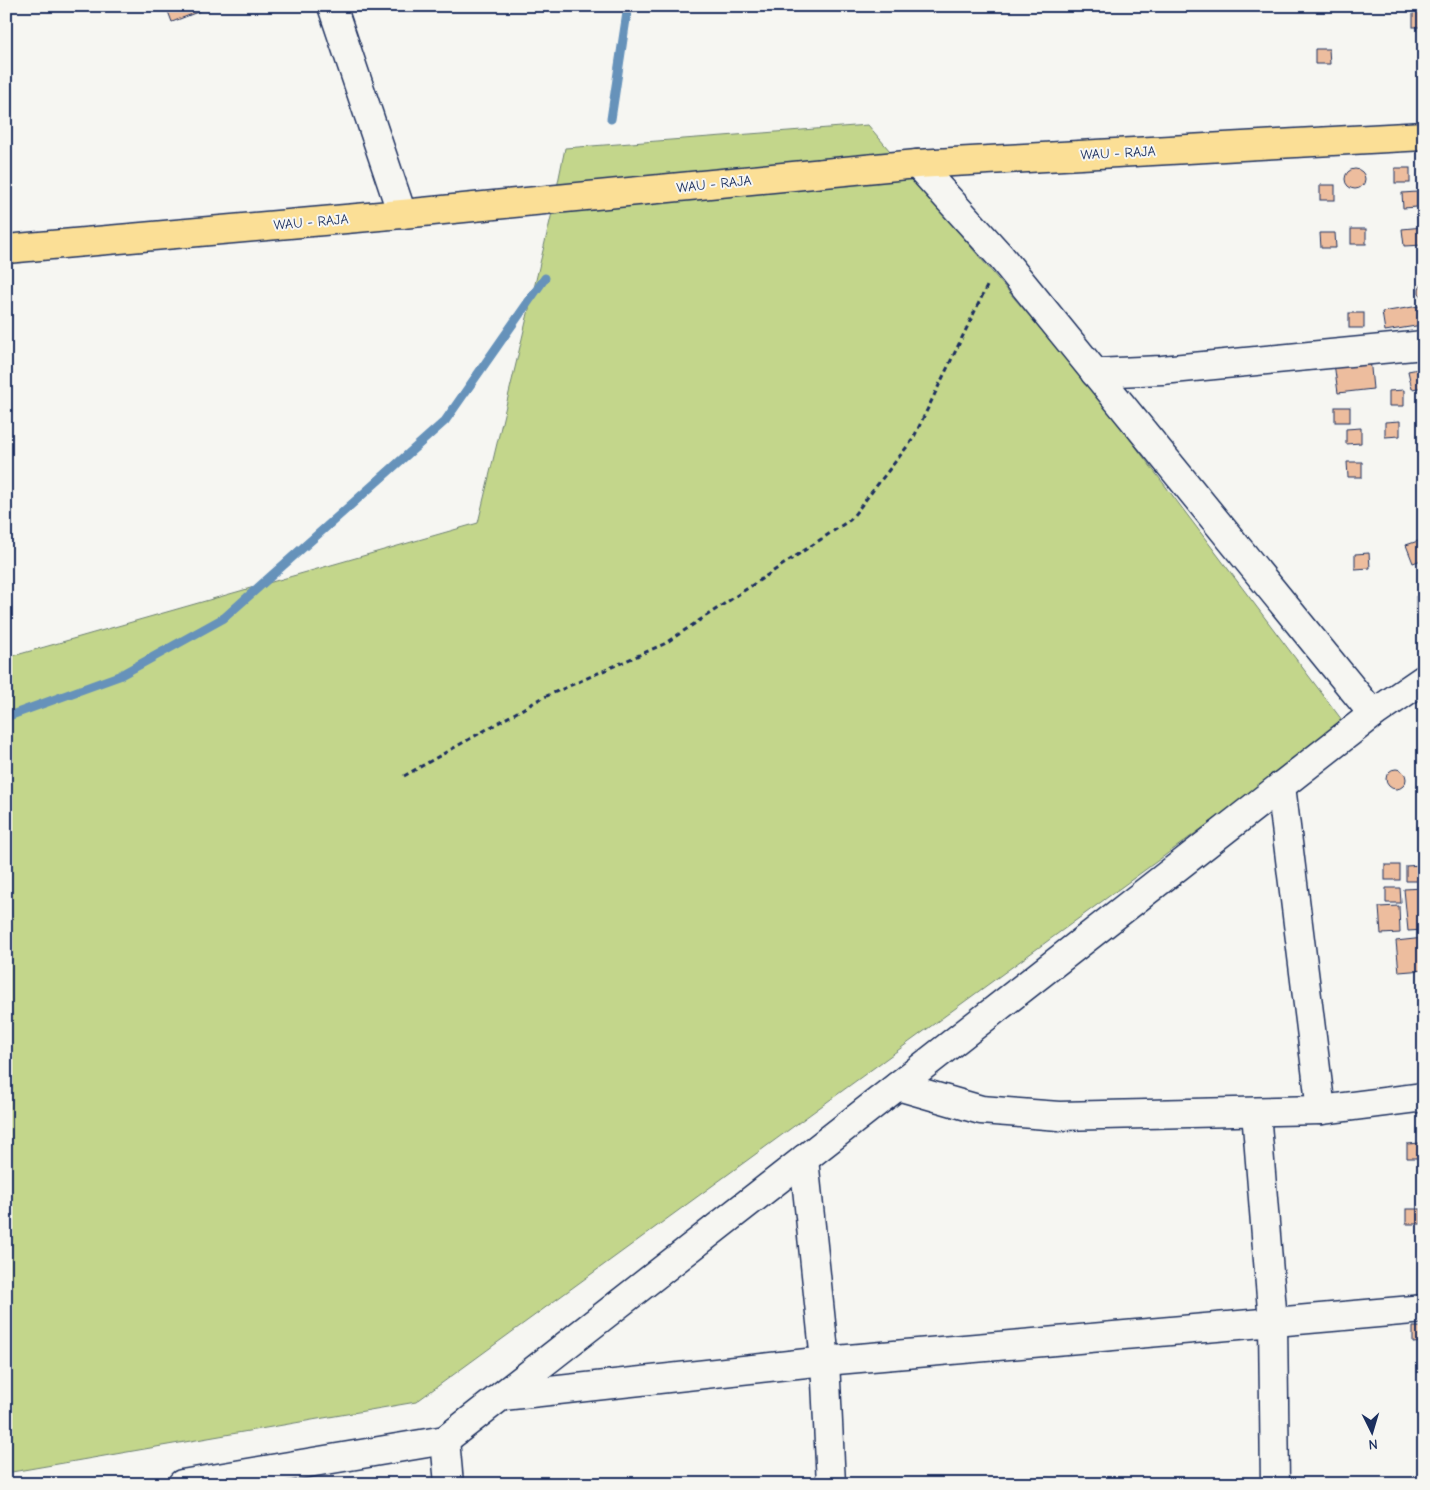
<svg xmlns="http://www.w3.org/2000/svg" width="1430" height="1490" viewBox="0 0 1430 1490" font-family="'Comic Neue',sans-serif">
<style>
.green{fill:#c3d68b;stroke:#6f8274}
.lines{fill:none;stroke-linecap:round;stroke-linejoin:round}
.stream{stroke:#6692ba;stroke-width:9}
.building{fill:#edbd9e;stroke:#1b2f5e}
.minor-casing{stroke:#1b2f5e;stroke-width:31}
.primary-casing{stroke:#1b2f5e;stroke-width:31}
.path{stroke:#1b2f5e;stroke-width:3;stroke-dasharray:5 4;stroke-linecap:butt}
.minor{stroke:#f6f6f2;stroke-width:28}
.primary{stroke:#fbdf96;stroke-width:28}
.labels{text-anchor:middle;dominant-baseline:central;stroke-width:4;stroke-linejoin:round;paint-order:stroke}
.street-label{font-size:14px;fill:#1b2f5e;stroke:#f6f6f2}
</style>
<rect width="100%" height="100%" fill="#f6f6f2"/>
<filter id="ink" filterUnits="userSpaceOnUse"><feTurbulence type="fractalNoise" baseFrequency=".02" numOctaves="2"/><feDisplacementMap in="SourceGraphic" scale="10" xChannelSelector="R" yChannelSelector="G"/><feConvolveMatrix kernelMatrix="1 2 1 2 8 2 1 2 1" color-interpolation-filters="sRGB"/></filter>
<g filter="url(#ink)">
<path class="green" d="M868,125L1102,402L1345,724L416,1402L6,1473V658L478,523L551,217L565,148Z"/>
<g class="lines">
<g class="stream">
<path d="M611,119L628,6"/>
<path d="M6,717L119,676L224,618L445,421L545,278"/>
</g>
</g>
<g class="building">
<path d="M166,6H213L172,22Z"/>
<rect x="1413" y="12" width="11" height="15"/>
<path d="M1315,49H1329L1330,64H1315Z"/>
<rect x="1395" y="168" width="15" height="15"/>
<circle cx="1355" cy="179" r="10"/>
<rect x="1320" y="185" width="15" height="15"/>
<path d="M1417,192V207L1403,208L1402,193Z"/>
<path d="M1423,227L1424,245L1404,246L1402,229Z"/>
<rect x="1351" y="229" width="15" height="15"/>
<path d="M1320,233H1335L1336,248H1321Z"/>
<path d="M1424,281V299L1419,293V289Z"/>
<path d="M1419,306L1422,325L1385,331L1382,312Z"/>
<rect x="1349" y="313" width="15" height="15"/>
<path d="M1370,358L1373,389L1338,393L1334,363Z"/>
<path d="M1424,368V387L1412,389L1408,371Z"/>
<path d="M1404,390V406H1389V391Z"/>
<rect x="1335" y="407" width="15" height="15"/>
<path d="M1400,421V436L1385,437V422Z"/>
<path d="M1361,428V443L1346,444V429Z"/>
<path d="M1347,462H1362V477H1348Z"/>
<path d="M1424,539V559L1413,563L1406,545Z"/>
<path d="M1369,553L1370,568L1355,569V554Z"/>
<path d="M1416,596H1424V611L1416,612Z"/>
<circle cx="1396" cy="779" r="10"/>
<rect x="1385" y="865" width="15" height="15"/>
<path d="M1421,865V881H1406V866Z"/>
<path d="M1386,888H1400L1401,903H1386Z"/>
<path d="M1424,888V930L1408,931L1404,889Z"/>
<path d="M1399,906L1400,933L1381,934L1379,907Z"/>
<path d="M1424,938V970L1399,972L1396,941Z"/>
<path d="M1421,1143L1422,1158H1407V1144Z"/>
<rect x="1406" y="1209" width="15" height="15"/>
<path d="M1413,1327H1424V1342L1413,1343Z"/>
</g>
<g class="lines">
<defs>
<g id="minor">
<path d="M332,6L402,214"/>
<path d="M1095,373L1162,370L1424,345"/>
<path d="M1373,714L1424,679"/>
<path d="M1281,786L1321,1110"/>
<path d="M898,1086L981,1110L1059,1116L1321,1110L1424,1097"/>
<path d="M1256,1112L1273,1322L1275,1484"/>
<path d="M804,1159L825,1361L831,1484"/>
<path d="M503,1396L825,1361L1424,1309"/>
<path d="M445,1440L449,1484"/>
<path d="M182,1484L445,1440L1373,714L1001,257L917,164"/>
</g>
<path id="primary" d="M6,249L402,214L917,164L1424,136"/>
</defs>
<use href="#minor" class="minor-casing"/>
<use href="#primary" class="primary-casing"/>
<path class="path" d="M404,776L542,698L664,644L850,520L913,439L988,284"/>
<use href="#minor" class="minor"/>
<use href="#primary" class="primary"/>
</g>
</g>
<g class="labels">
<g class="street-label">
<text transform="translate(1118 153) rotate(-3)">WAU - RAJA</text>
<text transform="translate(714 184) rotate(-6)">WAU - RAJA</text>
<text transform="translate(311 222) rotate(-5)">WAU - RAJA</text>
</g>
</g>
<rect width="1430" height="1490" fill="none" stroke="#f6f6f2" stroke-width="25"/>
<rect x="12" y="12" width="1405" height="1465" fill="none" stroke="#1b2f5e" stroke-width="2" filter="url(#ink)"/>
<g transform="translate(1372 1432) rotate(175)" stroke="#f6f6f2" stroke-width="4" paint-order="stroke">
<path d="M0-4L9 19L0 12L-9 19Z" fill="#1b2f5e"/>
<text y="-8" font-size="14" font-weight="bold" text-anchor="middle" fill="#1b2f5e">N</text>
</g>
</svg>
